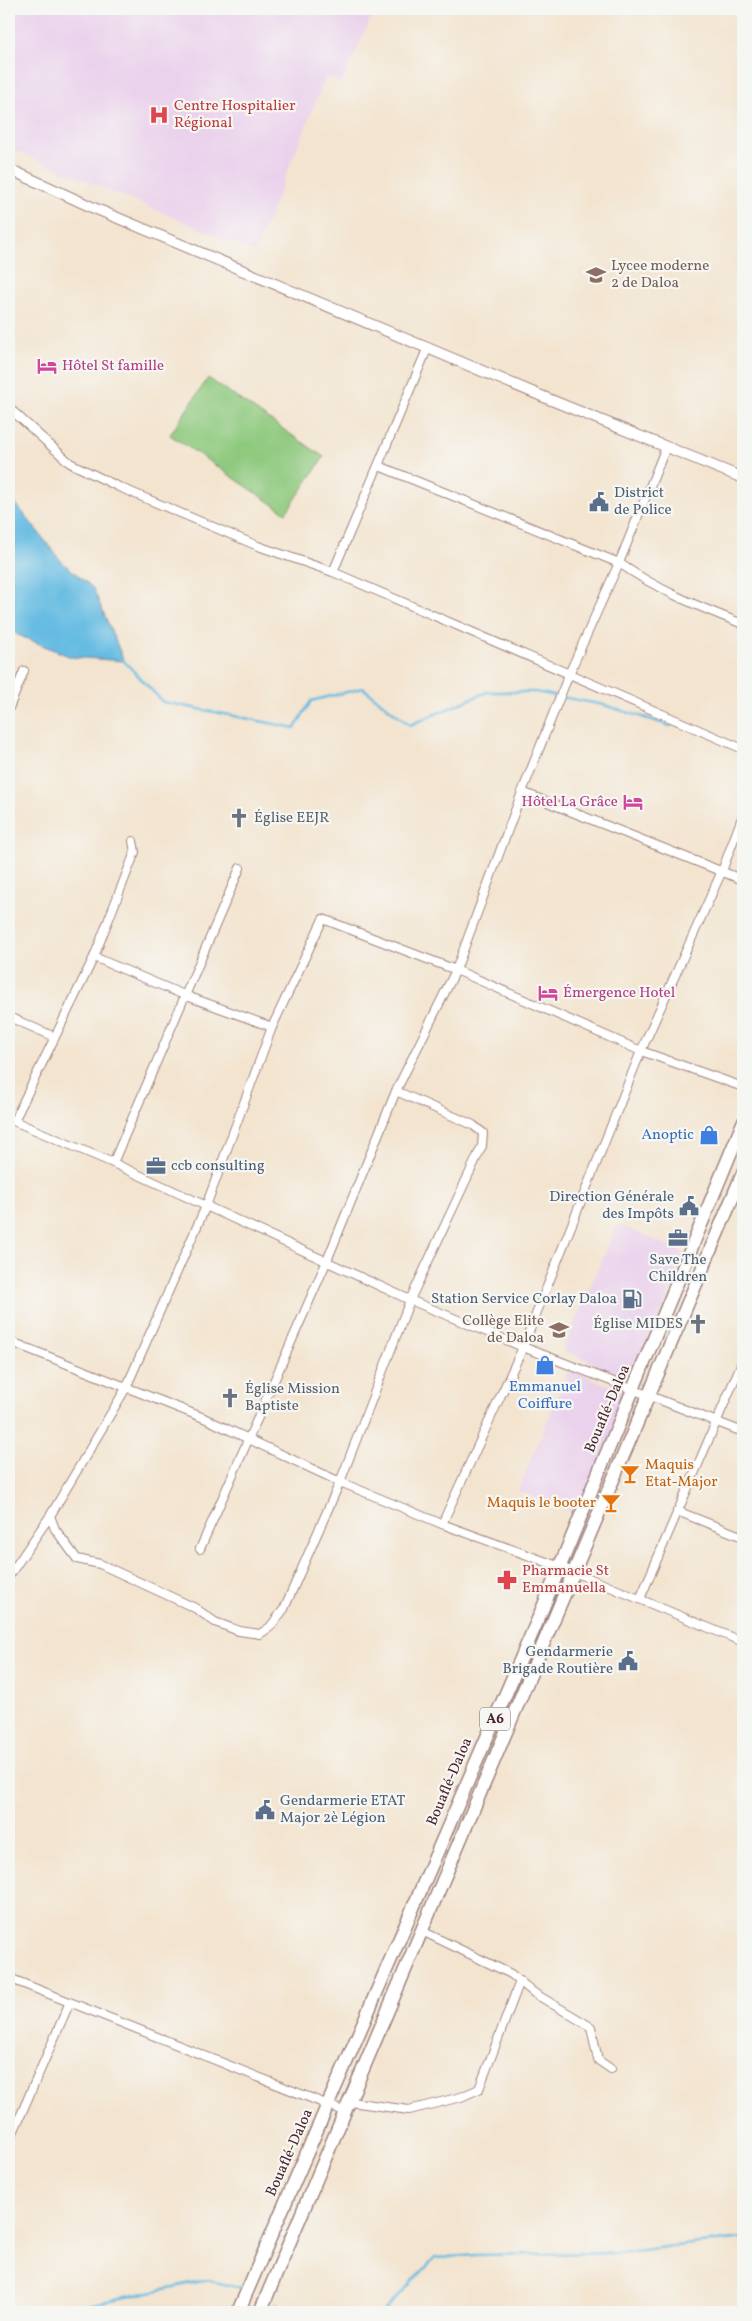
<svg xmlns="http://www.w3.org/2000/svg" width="752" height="2321" viewBox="0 0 752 2321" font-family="Vollkorn,serif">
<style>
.built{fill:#ead1ec}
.green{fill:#8ec97e;stroke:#6c7454}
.water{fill:#65bbe2;stroke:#586d86}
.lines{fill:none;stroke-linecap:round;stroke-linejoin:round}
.stream{stroke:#65bbe2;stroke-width:2.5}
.minor-casing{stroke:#9e827d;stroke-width:10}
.tertiary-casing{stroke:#9e827d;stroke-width:12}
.trunk-casing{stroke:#9e827d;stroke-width:15}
.minor{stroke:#fff;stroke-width:8}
.tertiary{stroke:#fff;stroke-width:10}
.trunk{stroke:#fff;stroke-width:12}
.labels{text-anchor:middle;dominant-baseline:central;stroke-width:4.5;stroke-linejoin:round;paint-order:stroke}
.shield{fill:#f6f6f2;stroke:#7e6067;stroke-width:1}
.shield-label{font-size:14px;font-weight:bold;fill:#4a1f2b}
.health-label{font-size:15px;fill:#be3a42;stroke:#f6f6f2;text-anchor:start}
.education-label{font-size:15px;fill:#785e54;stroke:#f6f6f2;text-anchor:start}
.hotel-label{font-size:15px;fill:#b23c85;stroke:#f6f6f2;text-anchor:start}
.service-label{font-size:15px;fill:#4e5e75;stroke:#f6f6f2;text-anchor:start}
.worship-label{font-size:15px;fill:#5b616d;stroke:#f6f6f2;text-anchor:start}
.shop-label{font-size:15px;fill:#366cbe;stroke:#f6f6f2;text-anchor:end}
.street-label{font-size:15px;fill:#4a1f2b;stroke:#f6f6f2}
.food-label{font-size:15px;fill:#c56008;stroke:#f6f6f2;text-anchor:start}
</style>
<rect width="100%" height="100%" fill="#f6f6f2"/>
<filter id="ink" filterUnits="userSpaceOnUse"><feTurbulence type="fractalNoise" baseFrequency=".02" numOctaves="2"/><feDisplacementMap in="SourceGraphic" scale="10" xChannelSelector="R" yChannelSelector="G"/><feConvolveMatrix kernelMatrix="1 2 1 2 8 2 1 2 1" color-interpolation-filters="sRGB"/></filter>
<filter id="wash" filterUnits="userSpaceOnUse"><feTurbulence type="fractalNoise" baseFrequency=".0096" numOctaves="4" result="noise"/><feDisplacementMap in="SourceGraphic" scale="20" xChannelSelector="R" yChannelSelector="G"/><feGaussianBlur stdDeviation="1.12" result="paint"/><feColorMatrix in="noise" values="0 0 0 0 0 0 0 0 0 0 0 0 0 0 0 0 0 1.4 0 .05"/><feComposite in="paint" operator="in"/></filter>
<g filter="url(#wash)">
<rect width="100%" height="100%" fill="#f3e4cf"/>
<g class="built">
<path d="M9,9H375L342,83L326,76L255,252L9,148Z"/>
<path d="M618,1224L687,1254L632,1380L563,1350Z"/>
<path d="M569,1369L629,1394L578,1515L518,1491Z"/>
</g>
<path class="green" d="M208,378L324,457L286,513L170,435Z"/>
<path class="water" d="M9,495L61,561L93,588L124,661L71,657L18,635L9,628Z"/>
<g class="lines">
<g class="stream">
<path d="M122,659L163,702L295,728L311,701L363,688L410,725L487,692H535L604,705L671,726"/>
<path d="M276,2304L294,2312"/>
<path d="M55,2312L206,2280L242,2288"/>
<path d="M383,2312L435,2258L476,2255L616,2253L743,2238"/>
</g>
</g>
</g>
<g filter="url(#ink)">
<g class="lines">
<defs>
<g id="minor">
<path d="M9,408L70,463L119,487L258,546L333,572L743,749"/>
<path d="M379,466L619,563C658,590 699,607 743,624"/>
<path d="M333,572L428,347"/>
<path d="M9,708L24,671"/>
<path d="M522,792L743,880"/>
<path d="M94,957L184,995L272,1027"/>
<path d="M9,1017L55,1037"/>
<path d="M9,1119L113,1163L410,1300L523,1347L743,1432"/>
<path d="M14,1121L94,957L135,852L133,841"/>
<path d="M113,1163L240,868"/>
<path d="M9,1341L204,1418L340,1482L442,1524L574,1572L743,1642"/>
<path d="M677,1511L743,1537"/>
<path d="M50,1516L55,1529L77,1559L100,1564L195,1608L215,1622L239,1631L260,1634L270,1627L284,1609L340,1482L410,1300L482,1146L483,1133L473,1125L396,1091"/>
<path d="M442,1524L523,1347L641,1051L722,871L743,815"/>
<path d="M200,1549L326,1263L396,1091L456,970L522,792L569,674L619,563L666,447"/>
<path d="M9,1576L50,1516L126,1388L206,1206L272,1027L323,919L456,970L641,1051L743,1087"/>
<path d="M640,1599L743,1360"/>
<path d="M422,1931L511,1974L534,1993L591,2027L598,2060L611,2069"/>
<path d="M9,1978L346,2112"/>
<path d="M351,2102L409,2110L461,2097L479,2089L520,1981"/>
<path d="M9,2142L69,2004"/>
</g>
<path id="tertiary" d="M9,169L94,208L551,400L743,478"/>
<g id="trunk">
<path d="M238,2312L539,1617L743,1123"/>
<path d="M260,2312L743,1173"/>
</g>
</defs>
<use href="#minor" class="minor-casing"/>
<use href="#tertiary" class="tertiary-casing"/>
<use href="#trunk" class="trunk-casing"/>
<use href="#minor" class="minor"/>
<use href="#tertiary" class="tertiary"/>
<use href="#trunk" class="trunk"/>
</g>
</g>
<defs>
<symbol id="hospital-bare" viewBox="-9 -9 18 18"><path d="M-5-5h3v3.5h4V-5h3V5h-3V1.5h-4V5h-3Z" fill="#e0444e" stroke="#f6f6f2" stroke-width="2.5" paint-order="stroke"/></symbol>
<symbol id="school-bare" viewBox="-9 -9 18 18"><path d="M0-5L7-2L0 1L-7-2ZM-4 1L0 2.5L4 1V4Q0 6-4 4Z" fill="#8d6e63" stroke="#f6f6f2" stroke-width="2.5" paint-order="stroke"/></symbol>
<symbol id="hotel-bare" viewBox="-9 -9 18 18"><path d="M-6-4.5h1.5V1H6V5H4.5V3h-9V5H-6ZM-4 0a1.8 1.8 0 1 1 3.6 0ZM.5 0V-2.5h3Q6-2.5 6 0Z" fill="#d1479c" stroke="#f6f6f2" stroke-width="2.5" paint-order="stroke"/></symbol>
<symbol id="civic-bare" viewBox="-9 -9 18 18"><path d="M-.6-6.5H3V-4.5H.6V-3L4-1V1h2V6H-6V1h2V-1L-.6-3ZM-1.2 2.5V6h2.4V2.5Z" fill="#5c6f8a" stroke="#f6f6f2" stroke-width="2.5" paint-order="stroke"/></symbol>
<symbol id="church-bare" viewBox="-9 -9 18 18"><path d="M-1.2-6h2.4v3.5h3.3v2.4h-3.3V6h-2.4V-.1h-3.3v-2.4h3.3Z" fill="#6b7280" stroke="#f6f6f2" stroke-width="2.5" paint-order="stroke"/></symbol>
<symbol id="shop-bare" viewBox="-9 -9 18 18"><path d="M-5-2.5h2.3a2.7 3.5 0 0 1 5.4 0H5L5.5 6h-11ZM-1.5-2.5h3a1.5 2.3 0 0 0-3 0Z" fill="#3f7fe0" stroke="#f6f6f2" stroke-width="2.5" paint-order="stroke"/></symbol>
<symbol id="office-bare" viewBox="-9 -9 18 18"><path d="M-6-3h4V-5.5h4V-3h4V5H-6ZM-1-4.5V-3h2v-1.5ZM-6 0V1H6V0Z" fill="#5c6f8a" stroke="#f6f6f2" stroke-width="2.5" paint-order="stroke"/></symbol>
<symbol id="fuel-bare" viewBox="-9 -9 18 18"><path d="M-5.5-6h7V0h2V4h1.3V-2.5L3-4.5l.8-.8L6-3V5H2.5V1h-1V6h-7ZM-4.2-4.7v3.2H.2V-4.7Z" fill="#5c6f8a" stroke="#f6f6f2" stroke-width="2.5" paint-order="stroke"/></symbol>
<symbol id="bar-bare" viewBox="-9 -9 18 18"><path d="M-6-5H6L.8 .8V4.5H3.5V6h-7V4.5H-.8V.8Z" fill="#e8710a" stroke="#f6f6f2" stroke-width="2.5" paint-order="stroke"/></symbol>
<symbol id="pharmacy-bare" viewBox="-9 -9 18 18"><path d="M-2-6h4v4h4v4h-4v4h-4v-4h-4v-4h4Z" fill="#e0444e" stroke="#f6f6f2" stroke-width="2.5" paint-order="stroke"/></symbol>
</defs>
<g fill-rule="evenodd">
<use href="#hospital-bare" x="145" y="101" width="28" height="28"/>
<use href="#school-bare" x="582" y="261" width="28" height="28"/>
<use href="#hotel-bare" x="33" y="352" width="28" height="28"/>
<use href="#civic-bare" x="585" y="488" width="28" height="28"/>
<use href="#hotel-bare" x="619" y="788" width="28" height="28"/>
<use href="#church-bare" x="225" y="804" width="28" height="28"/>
<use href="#hotel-bare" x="534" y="979" width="28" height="28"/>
<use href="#shop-bare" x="695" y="1121" width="28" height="28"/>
<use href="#office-bare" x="142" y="1152" width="28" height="28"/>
<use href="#civic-bare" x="675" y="1192" width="28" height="28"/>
<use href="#office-bare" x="664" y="1224" width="28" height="28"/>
<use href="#fuel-bare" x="618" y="1285" width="28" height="28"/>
<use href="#church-bare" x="684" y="1310" width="28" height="28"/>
<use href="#school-bare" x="545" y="1316" width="28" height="28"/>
<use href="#shop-bare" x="531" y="1351" width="28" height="28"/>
<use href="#church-bare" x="216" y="1384" width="28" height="28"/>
<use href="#bar-bare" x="616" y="1460" width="28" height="28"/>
<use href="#bar-bare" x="597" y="1489" width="28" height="28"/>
<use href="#pharmacy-bare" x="493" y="1566" width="28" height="28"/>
<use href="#civic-bare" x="614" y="1647" width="28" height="28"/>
<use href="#civic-bare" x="251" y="1796" width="28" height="28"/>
</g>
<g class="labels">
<rect class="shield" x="480" y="1707.5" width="30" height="23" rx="4"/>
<g class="shield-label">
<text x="495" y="1719">A6</text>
</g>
<g class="health-label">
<text x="174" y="106">Centre Hospitalier<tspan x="174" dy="17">Régional</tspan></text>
<text x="522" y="1571">Pharmacie St<tspan x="522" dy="17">Emmanuella</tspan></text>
</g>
<g class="education-label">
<text x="611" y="266">Lycee moderne<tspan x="611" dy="17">2 de Daloa</tspan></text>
<text x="544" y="1321" text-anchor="end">Collège Elite<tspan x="544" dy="17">de Daloa</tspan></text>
</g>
<g class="hotel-label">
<text x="62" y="366">Hôtel St famille</text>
<text x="618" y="802" text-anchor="end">Hôtel La Grâce</text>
<text x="563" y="993">Émergence Hotel</text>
</g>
<g class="service-label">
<text x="614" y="493">District<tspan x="614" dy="17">de Police</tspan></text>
<text x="171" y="1166">ccb consulting</text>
<text x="674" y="1197" text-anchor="end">Direction Générale<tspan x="674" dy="17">des Impôts</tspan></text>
<text x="678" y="1260" text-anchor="middle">Save The<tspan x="678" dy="17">Children</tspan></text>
<text x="617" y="1299" text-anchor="end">Station Service Corlay Daloa</text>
<text x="613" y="1652" text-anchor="end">Gendarmerie<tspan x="613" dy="17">Brigade Routière</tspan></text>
<text x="280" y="1801">Gendarmerie ETAT<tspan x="280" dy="17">Major 2è Légion</tspan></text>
</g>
<g class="worship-label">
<text x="254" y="818">Église EEJR</text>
<text x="683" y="1324" text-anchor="end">Église MIDES</text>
<text x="245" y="1389">Église Mission<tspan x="245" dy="17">Baptiste</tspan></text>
</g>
<g class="shop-label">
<text x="694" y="1135">Anoptic</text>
<text x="545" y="1387" text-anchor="middle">Emmanuel<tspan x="545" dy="17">Coiffure</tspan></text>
</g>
<g class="street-label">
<text transform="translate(608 1409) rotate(-67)">Bouaflé-Daloa</text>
<text transform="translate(450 1782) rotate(-67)">Bouaflé-Daloa</text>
<text transform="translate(290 2153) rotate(-66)">Bouaflé-Daloa</text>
</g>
<g class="food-label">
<text x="645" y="1465">Maquis<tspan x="645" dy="17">Etat-Major</tspan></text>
<text x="596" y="1503" text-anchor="end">Maquis le booter</text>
</g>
</g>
<rect width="752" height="2321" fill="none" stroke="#f6f6f2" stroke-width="30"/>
</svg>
